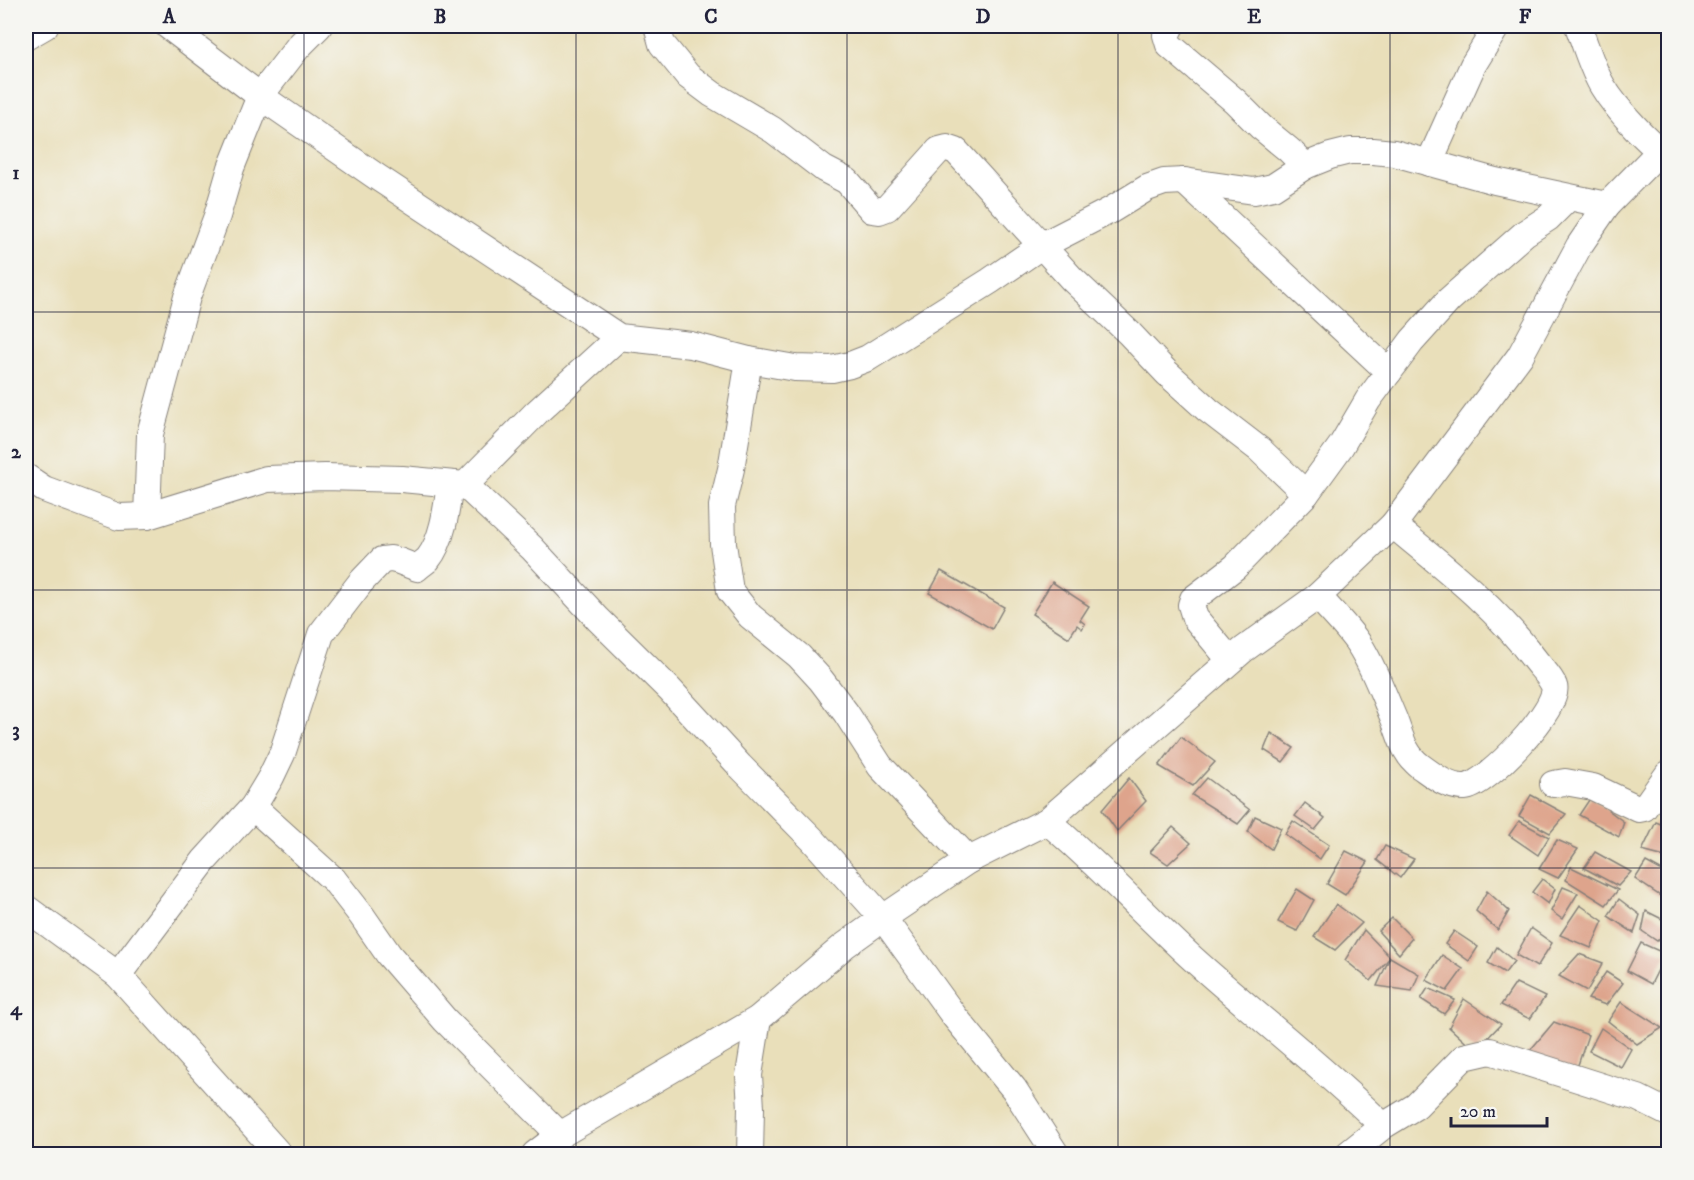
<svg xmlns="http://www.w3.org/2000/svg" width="1694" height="1180" viewBox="0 0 1694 1180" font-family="'IM FELL DW Pica',serif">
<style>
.building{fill:#dea48c}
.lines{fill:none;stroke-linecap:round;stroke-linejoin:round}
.minor-casing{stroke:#86807a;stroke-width:28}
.minor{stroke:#fff;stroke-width:26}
.grid{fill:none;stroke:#22223b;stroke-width:1.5;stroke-opacity:0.55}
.neatline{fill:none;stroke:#22223b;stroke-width:2}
.grid-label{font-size:20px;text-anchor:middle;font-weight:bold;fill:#22223b}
</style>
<rect width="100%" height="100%" fill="#f6f6f2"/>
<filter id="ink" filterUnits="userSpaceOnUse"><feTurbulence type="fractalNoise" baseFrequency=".0167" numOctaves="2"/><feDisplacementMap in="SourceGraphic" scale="12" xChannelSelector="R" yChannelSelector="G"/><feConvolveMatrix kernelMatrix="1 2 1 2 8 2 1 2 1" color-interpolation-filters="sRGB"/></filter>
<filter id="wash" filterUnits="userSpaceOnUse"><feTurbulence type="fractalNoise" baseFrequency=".008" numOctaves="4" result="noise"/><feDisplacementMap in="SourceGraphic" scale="24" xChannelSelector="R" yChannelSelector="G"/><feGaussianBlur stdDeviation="1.35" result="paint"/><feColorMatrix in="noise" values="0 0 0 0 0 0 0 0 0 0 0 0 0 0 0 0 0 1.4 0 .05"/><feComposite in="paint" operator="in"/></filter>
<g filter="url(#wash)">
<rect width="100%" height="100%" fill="#e9dfba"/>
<g id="blocks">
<g class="building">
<path d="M941,571L1004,607L992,629L929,593Z"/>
<path d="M1052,582L1089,606L1080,620L1085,624L1082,629L1077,625L1069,638L1032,614Z"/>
<path d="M1271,733L1294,748L1283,762L1264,750Z"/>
<path d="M1181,737L1215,762L1193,786L1159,766Z"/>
<path d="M1129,778L1146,801L1117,831L1102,810Z"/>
<path d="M1207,778L1250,810L1238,824L1192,795Z"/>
<path d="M1531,795L1566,814L1550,833L1519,816Z"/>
<path d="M1591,797L1624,822L1619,837L1579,815Z"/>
<path d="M1305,803L1325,818L1315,830L1295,816Z"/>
<path d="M1255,816L1281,828L1271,849L1248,832Z"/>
<path d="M1293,821L1329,845L1320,859L1285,834Z"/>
<path d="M1519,821L1549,837L1538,855L1509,835Z"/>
<path d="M1656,822L1668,827V847L1665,857L1642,851Z"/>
<path d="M1173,827L1191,843L1168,864L1150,852Z"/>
<path d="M1557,840L1578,849L1558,878L1539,869Z"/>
<path d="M1385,846L1414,859L1400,878L1377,860Z"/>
<path d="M1346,851L1368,862L1345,895L1327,884Z"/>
<path d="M1595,852L1631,872L1618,886L1584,868Z"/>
<path d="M1646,862L1668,874V901L1635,879Z"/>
<path d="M1571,867L1618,890L1606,905L1566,880Z"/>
<path d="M1542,879L1555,889L1548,904L1532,892Z"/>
<path d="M1563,887L1578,893L1562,919L1551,911Z"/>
<path d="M1297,889L1314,900L1297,931L1278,922Z"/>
<path d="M1487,891L1509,911L1498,930L1476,911Z"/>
<path d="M1619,899L1640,915L1634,933L1608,916Z"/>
<path d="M1336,904L1362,923L1335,950L1314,937Z"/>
<path d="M1580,905L1603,921L1591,948L1560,935Z"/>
<path d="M1646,911L1668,922V930L1657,941L1642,931Z"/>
<path d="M1392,918L1412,938L1399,954L1378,931Z"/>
<path d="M1531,928L1552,943L1537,967L1516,955Z"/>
<path d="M1364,930L1390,957L1371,981L1345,960Z"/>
<path d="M1454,931L1478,947L1469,961L1445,944Z"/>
<path d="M1641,943L1666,954L1651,984L1627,971Z"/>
<path d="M1497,947L1514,961L1505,973L1488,963Z"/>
<path d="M1579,954L1603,963L1587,991L1559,976Z"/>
<path d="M1442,955L1463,969L1447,991L1426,980Z"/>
<path d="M1390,957L1419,974L1412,991L1377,986Z"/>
<path d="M1606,972L1623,983L1606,1005L1588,999Z"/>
<path d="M1516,983L1545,997L1530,1019L1501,1005Z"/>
<path d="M1428,988L1455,1000L1444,1014L1421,999Z"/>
<path d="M1464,999L1501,1024L1475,1051L1449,1027Z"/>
<path d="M1621,1002L1662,1028L1637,1044L1608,1021Z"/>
<path d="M1554,1022L1588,1035L1576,1071L1527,1054Z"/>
<path d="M1601,1028L1631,1049L1621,1067L1589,1051Z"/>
</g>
</g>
</g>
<g filter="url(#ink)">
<use href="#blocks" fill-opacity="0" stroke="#86807a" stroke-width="1.5"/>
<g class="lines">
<defs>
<g id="minor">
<path d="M168,26L260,96L377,177L619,337L691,345L749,360L795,368L832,369L850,365L868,358L990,281L1041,246L1111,210L1147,188L1164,182L1184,181L1254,191L1273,187L1305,166L1330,156L1350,151H1373L1394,153L1495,181L1607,205"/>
<path d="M657,26L662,44L688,76L712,94L773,130L824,169L847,181L872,210L879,211L887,208L939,150L947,148L956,151L1072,279L1129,333L1167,373L1208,410L1260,450L1306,494L1235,567L1193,599L1191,605L1195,618L1230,660"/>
<path d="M1171,26L1166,35L1169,45L1235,101L1261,127L1289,150L1305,166"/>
<path d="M1578,26C1586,46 1592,69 1603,87C1615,107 1649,145 1668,156"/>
<path d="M26,37L45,26"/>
<path d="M1429,163L1473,65L1497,26"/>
<path d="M1184,181L1389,372"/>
<path d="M749,360L731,469L722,506L723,544L730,591L750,616L799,656L821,680L846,713L880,766L969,860"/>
<path d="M26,477L44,489L119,517L147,516L267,479L325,477L402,479L465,485L537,412L619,337"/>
<path d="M465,485L532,548L598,619L670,690L740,766L812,839L883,918L954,1016L1014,1089L1056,1154"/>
<path d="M1306,494L1341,446L1368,400L1412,341L1449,300L1525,233L1548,218L1568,198"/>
<path d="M147,516L150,434L187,297L217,216L231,168L260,96L298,47L319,26"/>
<path d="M1318,596C1332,613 1351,630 1362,649C1375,671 1384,696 1394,719C1401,737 1404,754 1420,766C1433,775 1448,788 1465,787C1486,786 1562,706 1554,686C1551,677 1541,668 1535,660C1496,607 1444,567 1393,525"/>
<path d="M1553,784L1565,782L1593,787L1639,809L1644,808L1668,774"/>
<path d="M253,807L334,880L362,916L389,955L445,1020L560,1135"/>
<path d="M1047,821C1098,864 1143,913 1192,958C1255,1015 1322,1066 1383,1126"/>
<path d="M26,908L118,975L279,1154"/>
<path d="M118,975L204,861L253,807L271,777L282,754L321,634L361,582L382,560L391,559L399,561L417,568C420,565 425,562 428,559C443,541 447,506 450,484"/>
<path d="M535,1154L560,1135L758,1019L844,946L883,918L969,860L1047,821L1243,650L1318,596L1393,525L1520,356L1579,246L1607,205L1660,151L1668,145"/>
<path d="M750,1154L751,1108L749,1075L758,1019"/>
<path d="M1348,1154L1383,1126L1416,1106L1464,1057L1490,1051L1638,1098L1668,1113"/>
</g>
</defs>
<use href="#minor" class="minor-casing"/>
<use href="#minor" class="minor"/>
</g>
</g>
<path class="grid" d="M304,26V1154M576,26V1154M847,26V1154M1118,26V1154M1390,26V1154M26,312H1668M26,590H1668M26,868H1668"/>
<rect width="1694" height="1180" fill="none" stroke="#f6f6f2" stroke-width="66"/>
<path d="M1451 1117v9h96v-9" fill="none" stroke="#22223b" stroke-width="3"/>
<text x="1460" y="1117" font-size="18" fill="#22223b" stroke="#f6f6f2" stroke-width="4.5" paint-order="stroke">20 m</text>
<rect x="33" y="33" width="1628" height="1114" class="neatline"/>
<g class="grid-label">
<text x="169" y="23">A</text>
<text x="440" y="23">B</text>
<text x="711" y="23">C</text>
<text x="983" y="23">D</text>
<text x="1254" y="23">E</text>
<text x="1525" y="23">F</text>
<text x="16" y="179">1</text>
<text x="16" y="458">2</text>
<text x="16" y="736">3</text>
<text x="16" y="1015">4</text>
</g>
</svg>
